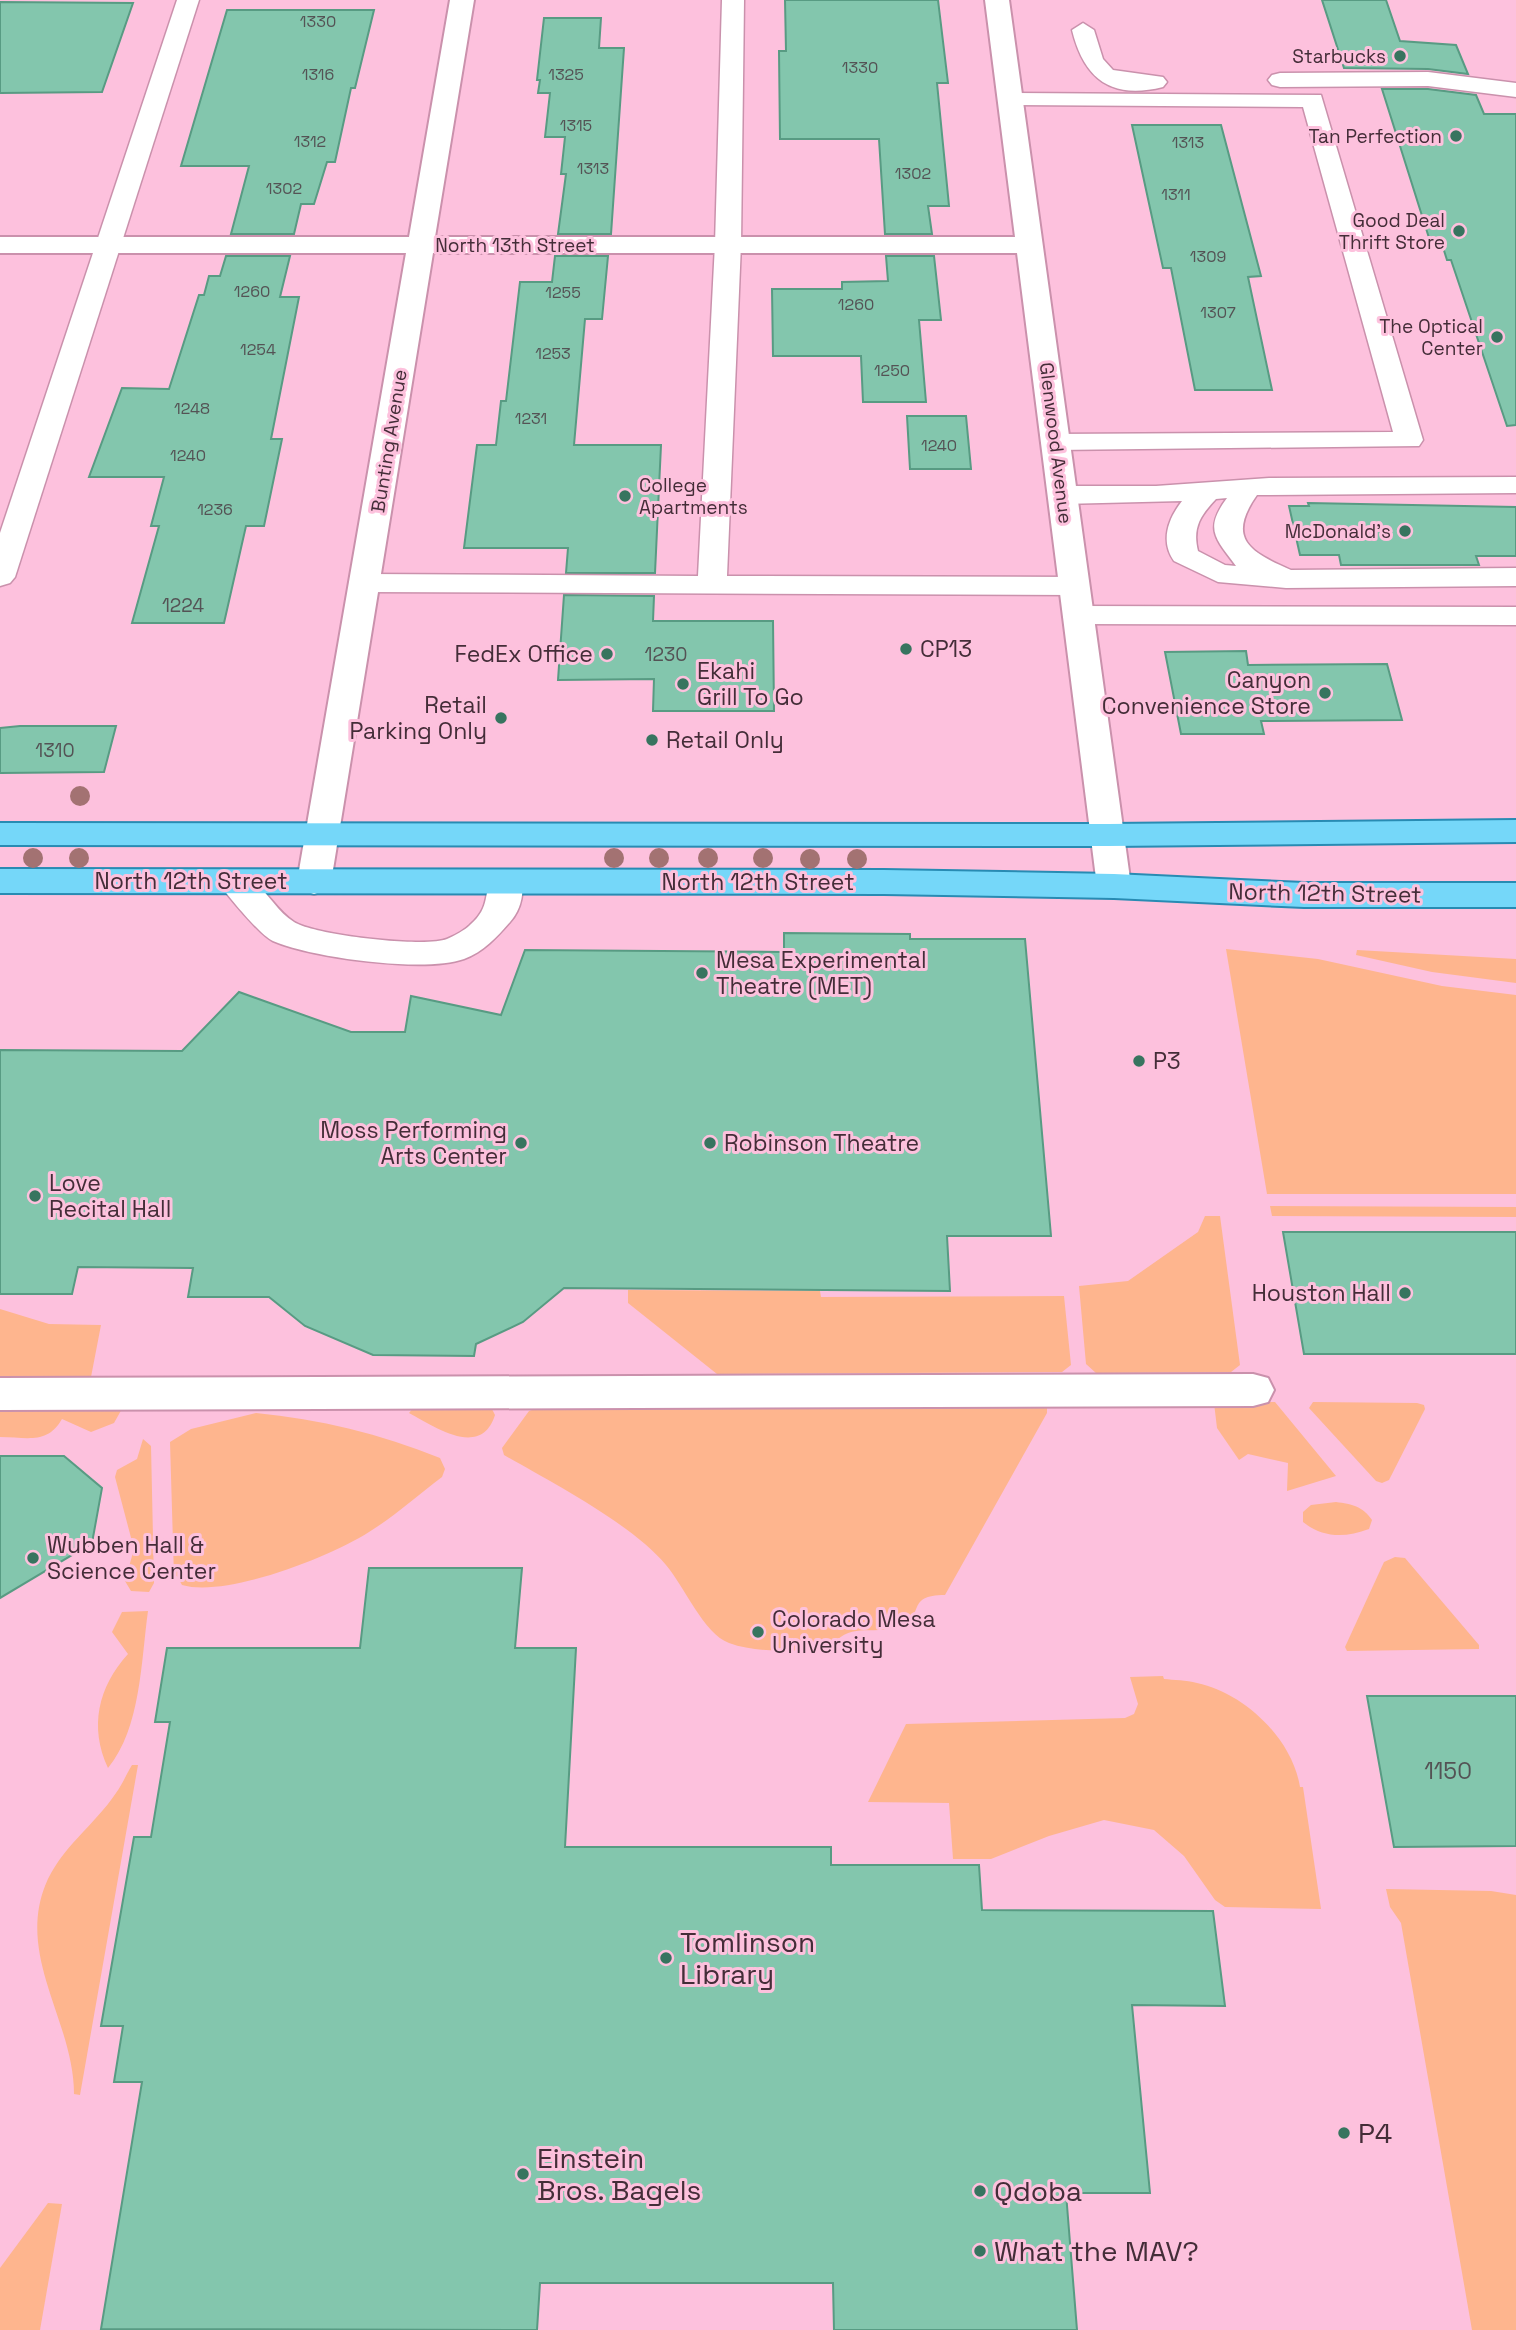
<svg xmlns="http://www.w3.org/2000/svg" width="1516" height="2330" viewBox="0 0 1516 2330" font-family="'Space Grotesk',sans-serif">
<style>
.green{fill:#feb58e}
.building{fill:#83c6ad;stroke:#589b83;stroke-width:2}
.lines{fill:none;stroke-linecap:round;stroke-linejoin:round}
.service-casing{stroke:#ca91ac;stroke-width:3}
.pedestrian-casing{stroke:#ca91ac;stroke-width:4}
.minor-casing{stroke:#ca91ac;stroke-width:4}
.primary-casing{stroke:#288bb3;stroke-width:4}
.service{fill:#fff;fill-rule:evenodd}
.pedestrian{fill:#fff;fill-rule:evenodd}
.minor{fill:#fff;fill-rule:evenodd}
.primary{fill:#75d7f9;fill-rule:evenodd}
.tree{fill:#a37272}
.poi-dot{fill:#37745f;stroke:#fdc1dd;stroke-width:2.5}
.labels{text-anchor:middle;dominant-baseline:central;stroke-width:6;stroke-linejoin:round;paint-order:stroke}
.far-number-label{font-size:16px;fill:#545355}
.far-poi-label{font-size:19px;fill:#442d38;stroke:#fdc1dd;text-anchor:end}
.far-street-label{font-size:19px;fill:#442d38;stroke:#fdc1dd}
.number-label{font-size:19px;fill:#545355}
.poi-label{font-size:23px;fill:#442d38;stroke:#fdc1dd;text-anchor:start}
.street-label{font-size:23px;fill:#442d38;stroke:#fdc1dd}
.near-number-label{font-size:23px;fill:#545355}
.near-poi-label{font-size:28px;fill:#442d38;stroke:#fdc1dd;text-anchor:start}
</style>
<rect width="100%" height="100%" fill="#fdc1dd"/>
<g class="green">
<path d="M1226,949L1318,959L1442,986L1516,995V1194H1267Z"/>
<path d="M1357,950L1516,959V983L1432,972L1356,955Z"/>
<path d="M1270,1206L1516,1207V1217L1272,1216Z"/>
<path d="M1205,1216H1220L1240,1365L1231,1372L1096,1373L1086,1364L1079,1286L1128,1281L1198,1232Z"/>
<path d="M628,1290L820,1291L821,1297L1064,1296L1071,1365L1062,1372L717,1374L628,1303Z"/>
<path d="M0,1309L49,1324L101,1325L91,1377H0Z"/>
<path d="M1275,1402L1336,1476L1287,1491L1288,1463L1248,1454L1239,1460L1217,1428L1214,1403Z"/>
<path d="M1313,1402L1417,1403L1424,1405L1425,1409L1389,1480L1382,1483L1376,1481L1309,1408Z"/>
<path d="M123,1407L114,1423L91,1432L62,1419C47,1445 27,1437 0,1437V1408Z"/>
<path d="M414,1407H485L492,1409L495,1415C481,1459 435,1427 409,1413Z"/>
<path d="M540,1407H1047V1413L945,1595C904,1595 927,1616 899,1626C870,1637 849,1619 829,1650C797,1650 759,1654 729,1643C704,1634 684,1586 666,1565C632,1524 551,1482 504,1455L502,1448L529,1411Z"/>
<path d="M256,1413C319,1419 381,1434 440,1458L445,1469L442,1477C418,1495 395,1516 369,1532C330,1557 226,1598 182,1585L177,1576L174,1577L170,1442L191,1429Z"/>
<path d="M143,1439L151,1446L154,1583L149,1592L131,1591L125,1581L134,1549L115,1477L117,1470L137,1459Z"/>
<path d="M1336,1502C1352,1504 1362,1506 1372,1520L1369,1529C1345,1538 1323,1538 1303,1522V1512L1311,1505Z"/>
<path d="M1395,1557L1405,1558L1479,1645V1649L1347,1651L1345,1647L1384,1562Z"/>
<path d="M148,1611C141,1661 141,1728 108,1768C89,1727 98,1687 128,1654L112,1632L122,1612Z"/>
<path d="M1163,1676L1164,1679C1174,1680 1186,1680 1197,1683C1244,1693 1292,1738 1300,1787H1303L1321,1909L1225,1907L1215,1900L1184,1856L1154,1830L1104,1820L1049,1836L991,1859H953L949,1803L868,1802L906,1724L1125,1718L1134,1714L1138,1704L1130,1677Z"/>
<path d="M132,1765H138L80,2095L74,2094C74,2022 17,1958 45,1886C60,1848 94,1826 116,1793C122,1785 126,1775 132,1765Z"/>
<path d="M1386,1889L1491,1891L1516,1895V2330H1472L1401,1923L1390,1907Z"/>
<path d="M48,2203L62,2204L40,2330H0V2268Z"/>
</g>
<g class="building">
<path d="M785,0H938L948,83H937L949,206H928L932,234H885L879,139H780L779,51H786Z"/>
<path d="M1322,0H1386L1400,41L1456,45L1468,74L1428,69L1344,68Z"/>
<path d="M0,2L133,3L102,92L0,93Z"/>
<path d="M227,10H374L355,88H351L335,162H327L314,204H301L294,234H231L249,166H181Z"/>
<path d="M544,18H601L599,48H624L611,234H558L566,174H561L565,137H545L550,93H538L540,80H537Z"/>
<path d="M1382,89H1428L1476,95L1484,114H1516V425L1507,426L1451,260H1447L1441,241H1430Z"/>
<path d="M1132,125H1221L1261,276L1248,277L1272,390H1195L1171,268H1163Z"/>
<path d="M226,256H290L280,297H299L271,439H282L264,526H246L224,623H132L159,526H151L164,477H89L122,388L169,389L199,295H204L209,276H220Z"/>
<path d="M555,256H608L602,319H585L574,445H661L655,573H566L568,548H464L477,445H496L501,401H506L520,282H552Z"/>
<path d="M886,256H934L941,320H919L926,402H863L861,356H773L772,289H842V282L888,281Z"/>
<path d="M907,416H966L971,469H910Z"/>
<path d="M1308,503L1516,507V556H1476L1479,565H1341L1339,555H1300L1289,506H1309Z"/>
<path d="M564,595L654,596L653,621H773L774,711H653L654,679L558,680Z"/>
<path d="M1246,651L1248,665L1387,664L1402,720L1261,721L1264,734H1181L1165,652Z"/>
<path d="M20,726H116L104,772L0,773V728Z"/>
<path d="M784,933L910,934V939H1025L1051,1236H947L950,1291L564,1288L523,1322L476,1344L474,1356L373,1355L305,1326L269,1297H188L193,1268L78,1267L72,1294H0V1050L182,1051L239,992L351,1032H405L411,996L501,1015L525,950L784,952Z"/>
<path d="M1283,1232H1516V1354H1304Z"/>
<path d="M0,1456H64L102,1488L92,1543L0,1598Z"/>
<path d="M369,1568H522L515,1648H576L565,1847H831V1865H979L982,1910L1213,1911L1225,2006L1132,2005L1150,2193H1066L1077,2330H834L833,2283H540L537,2330L101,2329L142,2082H114L123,2026H101L134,1837H151L170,1722H155L167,1648H360Z"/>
<path d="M1367,1696H1516V1846L1394,1847Z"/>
</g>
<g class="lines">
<defs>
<g id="service">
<path d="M177,0H199L15,577L10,583L0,586V533Z"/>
<path d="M722,0H744L741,244L727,576L1074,577L1084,580L1089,586L1084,592L1074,595L365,592L355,589L350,583L355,577L365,574L698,576L715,244Z"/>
<path d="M1083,23L1094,30L1103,59L1113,70L1163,77L1167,82L1163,87C1111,100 1084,79 1072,30Z"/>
<path d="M1428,72L1516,83V97L1428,86L1280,87L1272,85L1268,80L1272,75L1280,73Z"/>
<path d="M1011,93L1321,95L1423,440L1419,446L1055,450L1045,448L1041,442L1045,436L1055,434L1393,432L1303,107L1003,105L999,100L1003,95Z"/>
<path d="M1516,477V493L1257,495C1226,539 1250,552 1291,570L1516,568V586L1286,588L1218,582L1174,561C1160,541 1168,519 1182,501L1062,504L1052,501L1048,495L1052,489L1062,486H1156L1269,478ZM1227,498C1204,529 1215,538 1236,566L1225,565L1198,551C1192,527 1201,515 1216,499Z"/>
<path d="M1078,606L1516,607V625L1078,624L1067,621L1063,615L1067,609Z"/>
<path d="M506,870L518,873C527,888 521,910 510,922C497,937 483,952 464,959C425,973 312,958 273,941C260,935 227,895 218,882L223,874C257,865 269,907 294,922C314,935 425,948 447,939C454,936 465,930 470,925C492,906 482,893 494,873Z"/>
</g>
<path id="pedestrian" d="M1253,1374L1268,1378L1274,1390L1268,1402L1253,1406L0,1410V1378Z"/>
<path id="minor" d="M450,0H474L435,237H1015L985,0H1009L1131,886L1126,894L1114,898L1102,894L1097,886L1017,253H433L331,882L326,890L314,894L302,890L297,882L406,253H0V237H409Z"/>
<g id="primary">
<path d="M1516,820V842L1108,846L0,845V823L1108,824Z"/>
<path d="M0,869L884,870L1114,874L1304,883H1516V907H1304L1114,898L884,894L0,893Z"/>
</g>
</defs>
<use href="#service" class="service-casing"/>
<use href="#pedestrian" class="pedestrian-casing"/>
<use href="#minor" class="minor-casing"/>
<use href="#primary" class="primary-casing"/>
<use href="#service" class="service"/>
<use href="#pedestrian" class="pedestrian"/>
<use href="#minor" class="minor"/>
<use href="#primary" class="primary"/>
</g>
<g class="tree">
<circle cx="80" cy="796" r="10"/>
<circle cx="33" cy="858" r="10"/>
<circle cx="79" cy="858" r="10"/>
<circle cx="614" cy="858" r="10"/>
<circle cx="659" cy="858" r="10"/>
<circle cx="708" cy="858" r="10"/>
<circle cx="763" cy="858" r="10"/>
<circle cx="810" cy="859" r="10"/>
<circle cx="857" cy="859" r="10"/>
</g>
<g class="poi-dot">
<circle cx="1400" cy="56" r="7"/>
<circle cx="1456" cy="136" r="7"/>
<circle cx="1459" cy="231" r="7"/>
<circle cx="1497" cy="337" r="7"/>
<circle cx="625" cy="496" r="7"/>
<circle cx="1405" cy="531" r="7"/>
<circle cx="906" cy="649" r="7"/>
<circle cx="607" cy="654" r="7"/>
<circle cx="683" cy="684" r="7"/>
<circle cx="1325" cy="693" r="7"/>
<circle cx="501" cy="718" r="7"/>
<circle cx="652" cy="740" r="7"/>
<circle cx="702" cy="973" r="7"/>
<circle cx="1139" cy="1061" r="7"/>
<circle cx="521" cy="1143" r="7"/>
<circle cx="710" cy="1143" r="7"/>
<circle cx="35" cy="1196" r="7"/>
<circle cx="1405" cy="1293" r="7"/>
<circle cx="33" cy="1558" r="7"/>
<circle cx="758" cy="1632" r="7"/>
<circle cx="666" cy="1958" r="7"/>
<circle cx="1344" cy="2133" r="7"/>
<circle cx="523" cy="2174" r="7"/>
<circle cx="980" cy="2191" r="7"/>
<circle cx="980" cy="2251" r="7"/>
</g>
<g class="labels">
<g class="far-number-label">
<text x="318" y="21">1330</text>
<text x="860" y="67">1330</text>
<text x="318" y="74">1316</text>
<text x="566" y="74">1325</text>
<text x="576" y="125">1315</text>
<text x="310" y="141">1312</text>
<text x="1188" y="142">1313</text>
<text x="593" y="168">1313</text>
<text x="913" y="173">1302</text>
<text x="284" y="188">1302</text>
<text x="1176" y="194">1311</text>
<text x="1208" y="256">1309</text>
<text x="252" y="291">1260</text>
<text x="563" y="292">1255</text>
<text x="856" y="304">1260</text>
<text x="1218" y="312">1307</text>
<text x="258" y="349">1254</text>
<text x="553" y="353">1253</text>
<text x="892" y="370">1250</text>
<text x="192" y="408">1248</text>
<text x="531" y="418">1231</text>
<text x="939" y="445">1240</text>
<text x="188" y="455">1240</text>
<text x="215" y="509">1236</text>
</g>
<g class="far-poi-label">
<text x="1386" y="56">Starbucks</text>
<text x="1442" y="136">Tan Perfection</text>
<text x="1445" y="220">Good Deal<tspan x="1445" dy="22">Thrift Store</tspan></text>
<text x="1483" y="326">The Optical<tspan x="1483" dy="22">Center</tspan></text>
<text x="639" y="485" text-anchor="start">College<tspan x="639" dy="22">Apartments</tspan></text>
<text x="1391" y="531">McDonald's</text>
</g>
<g class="far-street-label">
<text x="515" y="245">North 13th Street</text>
<text transform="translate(389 441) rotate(-81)">Bunting Avenue</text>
<text transform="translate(1056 443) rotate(83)">Glenwood Avenue</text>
</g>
<g class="number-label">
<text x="183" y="605">1224</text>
<text x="666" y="654">1230</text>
<text x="55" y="750">1310</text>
</g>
<g class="poi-label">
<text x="920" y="649">CP13</text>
<text x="593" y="654" text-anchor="end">FedEx Office</text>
<text x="697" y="671">Ekahi<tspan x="697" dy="26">Grill To Go</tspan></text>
<text x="1311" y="680" text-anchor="end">Canyon<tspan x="1311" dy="26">Convenience Store</tspan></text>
<text x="487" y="705" text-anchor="end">Retail<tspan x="487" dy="26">Parking Only</tspan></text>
<text x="666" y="740">Retail Only</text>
<text x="716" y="960">Mesa Experimental<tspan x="716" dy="26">Theatre (MET)</tspan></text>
<text x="1153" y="1061">P3</text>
<text x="507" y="1130" text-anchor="end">Moss Performing<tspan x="507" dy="26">Arts Center</tspan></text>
<text x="724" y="1143">Robinson Theatre</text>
<text x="49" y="1183">Love<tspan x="49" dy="26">Recital Hall</tspan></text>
<text x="1391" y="1293" text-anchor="end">Houston Hall</text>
<text x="47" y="1545">Wubben Hall &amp;<tspan x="47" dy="26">Science Center</tspan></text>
<text x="772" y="1619">Colorado Mesa<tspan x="772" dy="26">University</tspan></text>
</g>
<g class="street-label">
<text x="191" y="881">North 12th Street</text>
<text x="758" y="882">North 12th Street</text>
<text transform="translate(1325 893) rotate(1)">North 12th Street</text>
</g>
<g class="near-number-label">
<text x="1448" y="1771">1150</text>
</g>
<g class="near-poi-label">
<text x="680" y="1942">Tomlinson<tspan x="680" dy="32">Library</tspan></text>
<text x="1358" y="2133">P4</text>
<text x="537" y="2158">Einstein<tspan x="537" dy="32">Bros. Bagels</tspan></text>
<text x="994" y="2191">Qdoba</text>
<text x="994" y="2251">What the MAV?</text>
</g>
</g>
</svg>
